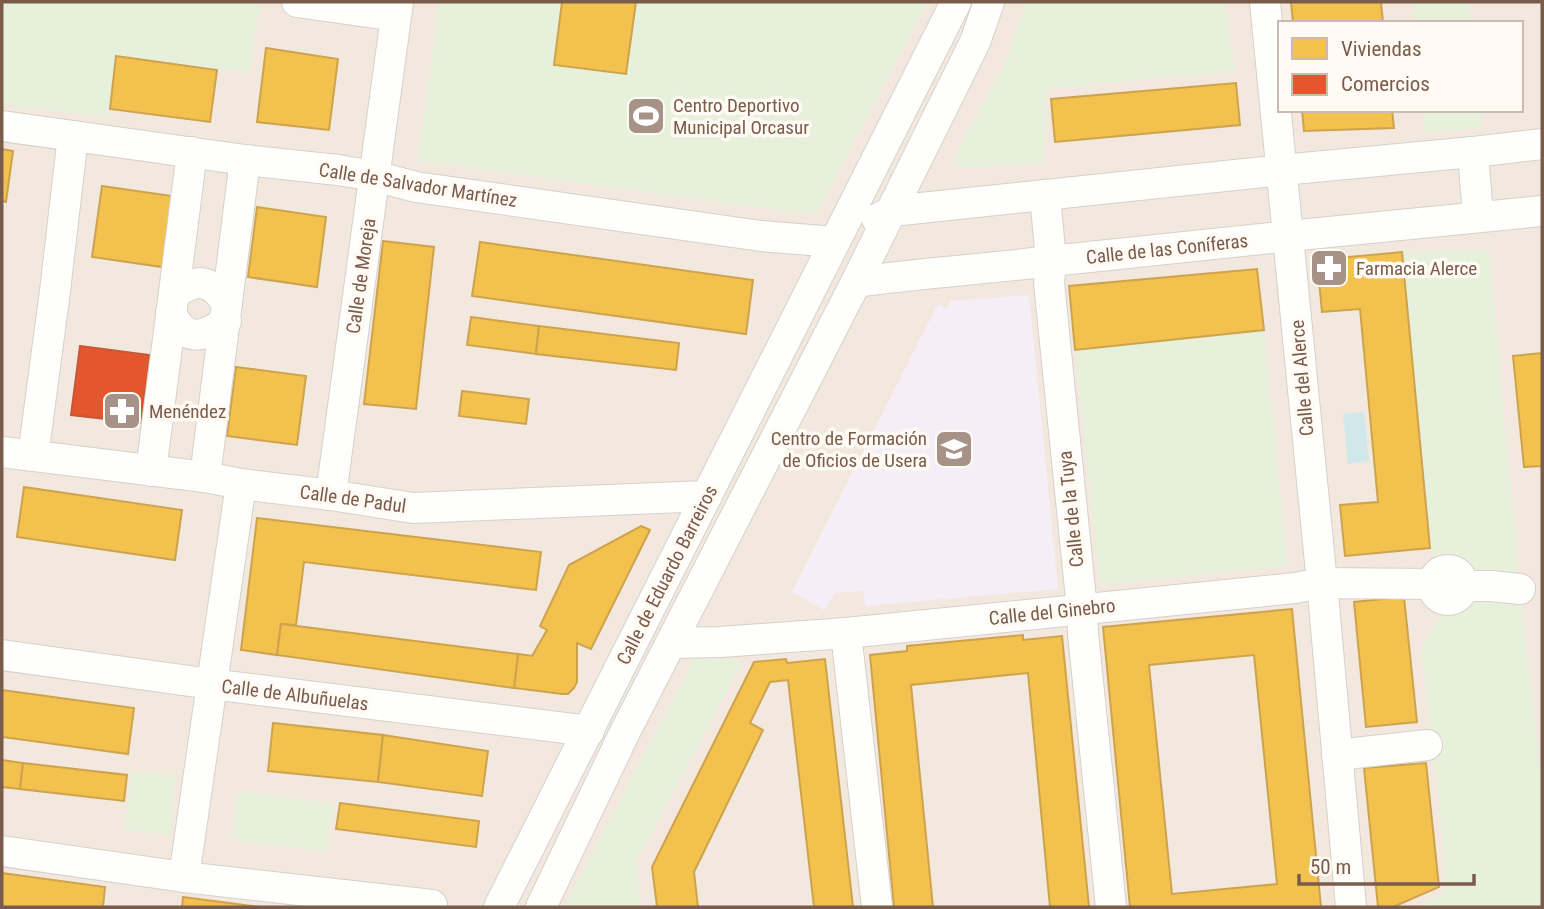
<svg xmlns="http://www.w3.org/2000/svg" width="1544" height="909" viewBox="0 0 1544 909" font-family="'Roboto Condensed',sans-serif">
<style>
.residential{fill:#f2e8de;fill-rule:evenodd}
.education{fill:#f6eef6}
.green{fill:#e7f0db}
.water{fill:#d0e8ea}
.homes{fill:#f2c14e;stroke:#cea34e;stroke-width:2;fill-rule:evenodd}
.shops{fill:#e4572e;stroke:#c45837;stroke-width:2}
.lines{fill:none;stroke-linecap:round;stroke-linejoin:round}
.minor-casing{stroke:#d7d1cb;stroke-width:32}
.minor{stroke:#fefefd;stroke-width:30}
.labels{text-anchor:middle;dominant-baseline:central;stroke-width:7;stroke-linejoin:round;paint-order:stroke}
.poi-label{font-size:19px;fill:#7a5c4d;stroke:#fffaf3;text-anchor:start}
.street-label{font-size:19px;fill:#7a5c4d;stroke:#fffaf3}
</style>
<rect width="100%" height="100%" fill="#f9f5f0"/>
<path class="residential" d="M2,2H1542V878L1447,891L1421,907H2ZM1280,23H1521V110H1280Z"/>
<path class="education" d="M1029,295L1058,589L865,606L864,591L835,593L824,610L792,592L938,304L947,309L951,301Z"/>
<g class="green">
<path d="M2,2H260L250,73L117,56L109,118L2,104Z"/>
<path d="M439,2H927L816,215L418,161Z"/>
<path d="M1026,2H1225L1235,71L1046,89L1044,163L956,168L955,156L1006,61Z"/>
<path d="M1412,2H1469L1471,23H1414Z"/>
<path d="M1423,110H1480L1482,128L1425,133Z"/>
<path d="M1489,250L1520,589L1542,787V907H1421L1447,891L1435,759L1421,648L1450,602L1430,548L1402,252Z"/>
<path d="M1264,330L1288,566L1100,585L1075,350Z"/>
<path d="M697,654L743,661L636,862L641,907H564Z"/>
<path d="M131,771L176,775L170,835L125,830Z"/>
<path d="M238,791L334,804L327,852L231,839Z"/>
</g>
<path class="water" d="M1364,412L1369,461L1348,464L1343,414Z"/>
<g class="homes">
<path d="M562,2H636L626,74L554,65Z"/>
<path d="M1291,2H1381L1383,23H1293Z"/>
<path d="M266,48L338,59L329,130L257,122Z"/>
<path d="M116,56L217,70L210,122L110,109Z"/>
<path d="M1236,83L1240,125L1055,142L1051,99Z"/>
<path d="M1302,110H1392L1394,128L1304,131Z"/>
<path d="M2,149L13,151L6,202L2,201Z"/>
<path d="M102,186L172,196L162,267L92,257Z"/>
<path d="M257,207L326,217L317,287L248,277Z"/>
<path d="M383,241L434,247L416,409L364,404Z"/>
<path d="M480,242L753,280L746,334L472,296Z"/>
<path d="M1402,252L1430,548L1345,556L1340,505L1378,502L1360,309L1322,312L1317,260Z"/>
<path d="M1257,269L1264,330L1075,350L1069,286Z"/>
<path d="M471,317L539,326L536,354L467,345Z"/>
<path d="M539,326L679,343L676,370L536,354Z"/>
<path d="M1542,353V466L1524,467L1513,356Z"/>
<path d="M236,367L306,376L297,445L227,436Z"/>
<path d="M462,391L529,399L526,424L459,416Z"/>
<path d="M24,487L182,510L175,560L17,537Z"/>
<path d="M257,518L541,552L536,590L304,562L296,625L281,624L277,655L241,650Z"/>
<path d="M641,526L650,530L591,649L577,643V682L574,688L568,694H562L514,688L518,654L532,656L547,630L540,626L569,565Z"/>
<path d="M1404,597L1417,722L1366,727L1354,602Z"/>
<path d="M1292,609L1321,907H1130L1103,627ZM1254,655L1277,884L1172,894L1149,665Z"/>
<path d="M281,624L518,654L514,688L277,655Z"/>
<path d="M1023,635V640L1062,636L1089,907H1050L1028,673L911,685L933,907H894L870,655L907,651V646Z"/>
<path d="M786,659L787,663L825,659L853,907H814L788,680L770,682L750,723L763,730L694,872L698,907H657L652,867L754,662Z"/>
<path d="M2,690L134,708L128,754L2,737Z"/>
<path d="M273,723L383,735L378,782L268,771Z"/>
<path d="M383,735L488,751L482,796L378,782Z"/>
<path d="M2,760L23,763L20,789L2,787Z"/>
<path d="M23,763L127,775L124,801L20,789Z"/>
<path d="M1426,763L1439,887L1393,907H1378L1364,768Z"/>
<path d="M340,803L479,821L476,847L336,829Z"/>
<path d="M2,873L105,887L103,907H2Z"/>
<path d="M183,897L260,907H182Z"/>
</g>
<path class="shops" d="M80,346L150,355L141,423L71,415Z"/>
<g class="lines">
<defs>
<g id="minor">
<path d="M297,2L396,16"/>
<path d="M1265,2L1322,583L1351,907"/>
<path d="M2,126L245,160L338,170L374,176L416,187L761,236L834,242"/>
<path d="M1473,152L1478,217"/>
<path d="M1045,195L1051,261L1049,283L1082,609L1083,633L1111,907"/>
<path d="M877,219L892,211L1282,170L1473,152L1542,144"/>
<path d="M856,282C921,273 986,269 1051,261C1215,243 1378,227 1542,211"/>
<path d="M175,294C197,276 213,281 227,304"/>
<path d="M171,313C185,343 204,338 226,321"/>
<path d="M2,452L205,477L241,484L331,495L413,508L707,496"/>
<path d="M33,456L55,291L73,136"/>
<path d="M151,471L192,152"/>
<path d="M205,477L245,160"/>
<path d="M331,495L398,2"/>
<circle cx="1448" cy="585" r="15"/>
<path d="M1463,586H1491L1520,589"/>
<path d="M846,633L877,907"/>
<path d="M672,643L720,642L846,633L1295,588L1322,583L1433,584"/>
<path d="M2,655L211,684L589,731"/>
<path d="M1337,755L1427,745"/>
<path d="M2,851L184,877L432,905"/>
<path d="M184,877L241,484"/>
<path d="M499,907L956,2"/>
<path d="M541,907L624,734L856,282L975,42L989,2"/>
</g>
</defs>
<use href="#minor" class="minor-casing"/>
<use href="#minor" class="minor"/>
</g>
<defs>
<symbol id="stadium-square" viewBox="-11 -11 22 22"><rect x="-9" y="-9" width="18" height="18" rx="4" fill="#a69286" stroke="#fffaf3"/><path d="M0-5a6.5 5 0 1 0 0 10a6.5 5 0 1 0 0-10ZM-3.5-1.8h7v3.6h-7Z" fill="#fff"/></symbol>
<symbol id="pharmacy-square" viewBox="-11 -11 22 22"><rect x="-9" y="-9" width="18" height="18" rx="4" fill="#a69286" stroke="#fffaf3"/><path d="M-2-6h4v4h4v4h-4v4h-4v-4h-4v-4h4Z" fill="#fff"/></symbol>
<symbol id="school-square" viewBox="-11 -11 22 22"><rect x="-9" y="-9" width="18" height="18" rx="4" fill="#a69286" stroke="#fffaf3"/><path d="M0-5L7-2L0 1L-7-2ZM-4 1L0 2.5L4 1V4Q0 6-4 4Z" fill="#fff"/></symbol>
</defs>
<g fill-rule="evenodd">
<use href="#stadium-square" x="624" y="94" width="44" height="44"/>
<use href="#pharmacy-square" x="1307" y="246" width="44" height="44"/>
<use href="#pharmacy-square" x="100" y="389" width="44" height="44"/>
<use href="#school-square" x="932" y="427" width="44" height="44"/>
</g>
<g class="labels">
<g class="poi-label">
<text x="673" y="105">Centro Deportivo<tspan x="673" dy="22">Municipal Orcasur</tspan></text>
<text x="1356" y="268">Farmacia Alerce</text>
<text x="149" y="411">Menéndez</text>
<text x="927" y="438" text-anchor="end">Centro de Formación<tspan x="927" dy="22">de Oficios de Usera</tspan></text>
</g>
<g class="street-label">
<text transform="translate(418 185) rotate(9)">Calle de Salvador Martínez</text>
<text transform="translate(1167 249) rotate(-6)">Calle de las Coníferas</text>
<text transform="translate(361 276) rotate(-82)">Calle de Moreja</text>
<text transform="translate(1302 378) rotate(-95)">Calle del Alerce</text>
<text transform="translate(353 499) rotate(8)">Calle de Padul</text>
<text transform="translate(1071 509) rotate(-96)">Calle de la Tuya</text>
<text transform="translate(667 575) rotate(-63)">Calle de Eduardo Barreiros</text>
<text transform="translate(1052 612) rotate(-6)">Calle del Ginebro</text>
<text transform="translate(295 695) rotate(7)">Calle de Albuñuelas</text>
</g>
</g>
<rect width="1544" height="909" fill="none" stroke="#7a5c4d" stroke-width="7"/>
<rect x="1278" y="21" width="245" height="91" fill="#fffaf3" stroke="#cabbb1" stroke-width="2"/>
<rect x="1292" y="38" width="35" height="21" fill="#f2c14e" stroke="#cabbb1" stroke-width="2"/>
<text x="1341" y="56" font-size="21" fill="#7a5c4d">Viviendas</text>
<rect x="1292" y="74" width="35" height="21" fill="#e4572e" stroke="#cabbb1" stroke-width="2"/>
<text x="1341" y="91" font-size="21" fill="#7a5c4d">Comercios</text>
<path d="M1299 874v10h175v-10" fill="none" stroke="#7a5c4d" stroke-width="3.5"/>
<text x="1310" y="874" font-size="21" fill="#7a5c4d" stroke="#fffaf3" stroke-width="5" paint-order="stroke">50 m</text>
</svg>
